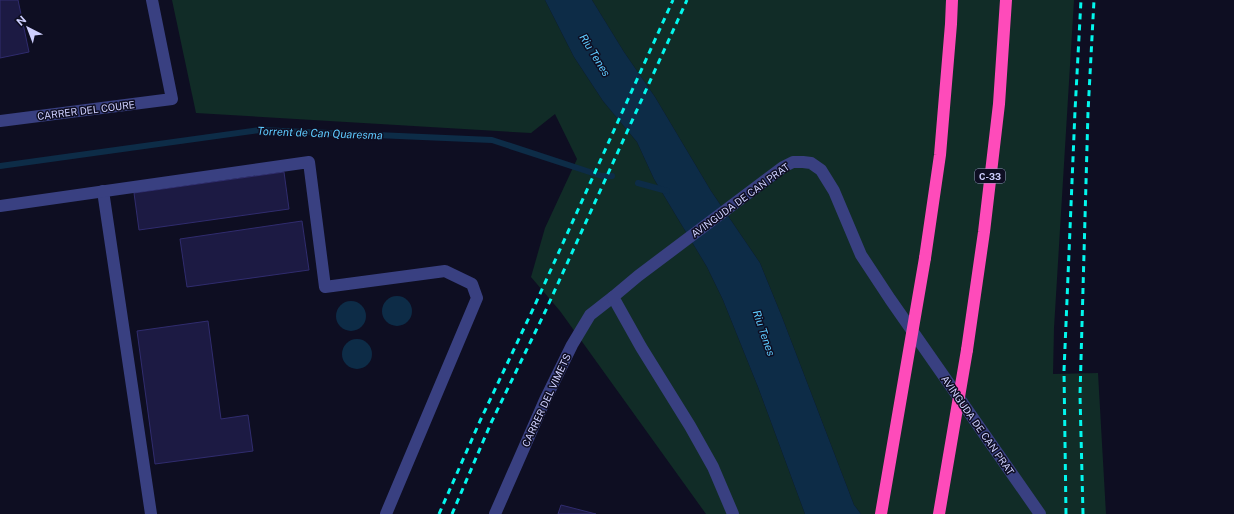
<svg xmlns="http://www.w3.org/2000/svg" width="1234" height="514" viewBox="0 0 1234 514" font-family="'Public Sans',sans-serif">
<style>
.green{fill:#112c27}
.water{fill:#0d2c47}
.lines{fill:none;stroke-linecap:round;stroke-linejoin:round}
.stream{stroke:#0d2c47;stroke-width:6}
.building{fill:#1c1a43;stroke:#302c6e}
.minor{stroke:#394081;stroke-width:12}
.highway{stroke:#fe4bba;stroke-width:12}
.rail{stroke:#02f7ed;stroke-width:3;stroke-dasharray:6 5;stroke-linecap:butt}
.highway-bridge{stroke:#fe4bba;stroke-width:12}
.labels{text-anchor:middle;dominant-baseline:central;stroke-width:3;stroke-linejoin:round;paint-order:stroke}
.shield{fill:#0e0e22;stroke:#9596bd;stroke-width:1}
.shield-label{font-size:9px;font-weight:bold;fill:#cfd0ff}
.street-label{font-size:10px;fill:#cfd0ff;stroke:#0e0e22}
.water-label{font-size:11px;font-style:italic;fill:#5ecafe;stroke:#0e0e22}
</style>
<rect width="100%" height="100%" fill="#0e0e22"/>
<g class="green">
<path d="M172,0H545L574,57L603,101L637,142L654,179L707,267L723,300L758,387L805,514H706L560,311L531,277L545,228L577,159L555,114L531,133L196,113Z"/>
<path d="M592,0H1074L1054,328L1053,374L1098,373L1106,514H861L854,505L782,317L760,263L711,191L655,97L624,52Z"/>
</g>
<g class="water">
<path d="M545,0H592L624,52L655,97L711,191L760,263L782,317L854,505L861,514H805L758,387L723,300L707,267L654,179L637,142L603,101L574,57Z"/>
<circle cx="397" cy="311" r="15"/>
<circle cx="351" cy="316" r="15"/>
<circle cx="357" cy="354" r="15"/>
</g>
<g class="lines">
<g class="stream">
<path d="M0,166L260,130L492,140L602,176H612"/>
<path d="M638,183L667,191"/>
</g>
</g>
<g class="building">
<path d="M0,0H18L29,52L0,58Z"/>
<path d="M284,172L289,209L139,230L134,193Z"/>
<path d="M302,221L309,270L187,287L180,239Z"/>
<path d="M208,321L221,419L248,415L253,451L155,464L137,331Z"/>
<path d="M561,505L596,514H558Z"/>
</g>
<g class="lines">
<g class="minor">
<path d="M0,121L172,99L152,0"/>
<path d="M103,191L151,514"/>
<path d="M0,206L309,162L325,287L445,271L472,284L477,298L386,514"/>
<path d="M495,514L545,400L572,345L590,315L613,297"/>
<path d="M733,514L713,467L690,426L641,347L613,297L638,276L783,167L793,162H803L811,163L821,170L834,191L861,255L890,299L1040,514"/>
</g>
<g class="highway">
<path d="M925,258L940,155L951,24L952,0"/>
<path d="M967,350L984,232L999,104L1006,0"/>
</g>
<g class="rail">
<path d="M439,514L480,421L534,307L673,0"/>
<path d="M452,514L491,423L545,312L687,0"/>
<path d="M1066,514L1064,371L1075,111L1081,0"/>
<path d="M1083,514L1080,395L1088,112L1094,0"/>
</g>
<g class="highway-bridge">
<path d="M881,514L925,258"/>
<path d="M939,514L967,350"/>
</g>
</g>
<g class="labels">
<rect class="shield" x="975" y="169" width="30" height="14" rx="3"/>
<g class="shield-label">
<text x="990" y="176">C-33</text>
</g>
<g class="street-label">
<text transform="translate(86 110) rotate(-7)">CARRER DEL COURE</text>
<text transform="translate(740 200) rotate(-36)">AVINGUDA DE CAN PRAT</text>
<text transform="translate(546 400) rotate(-65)">CARRER DEL VIMETS</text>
<text transform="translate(978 425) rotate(55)">AVINGUDA DE CAN PRAT</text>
</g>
<g class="water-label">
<text transform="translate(595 55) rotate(58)">Riu Tenes</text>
<text transform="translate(320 133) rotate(2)">Torrent de Can Quaresma</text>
<text transform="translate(764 333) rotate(71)">Riu Tenes</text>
</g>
</g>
<g transform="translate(28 28) rotate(318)" stroke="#0e0e22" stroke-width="3" paint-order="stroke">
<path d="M0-3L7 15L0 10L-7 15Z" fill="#cfd0ff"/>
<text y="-6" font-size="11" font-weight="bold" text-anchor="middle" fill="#cfd0ff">N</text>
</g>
</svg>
